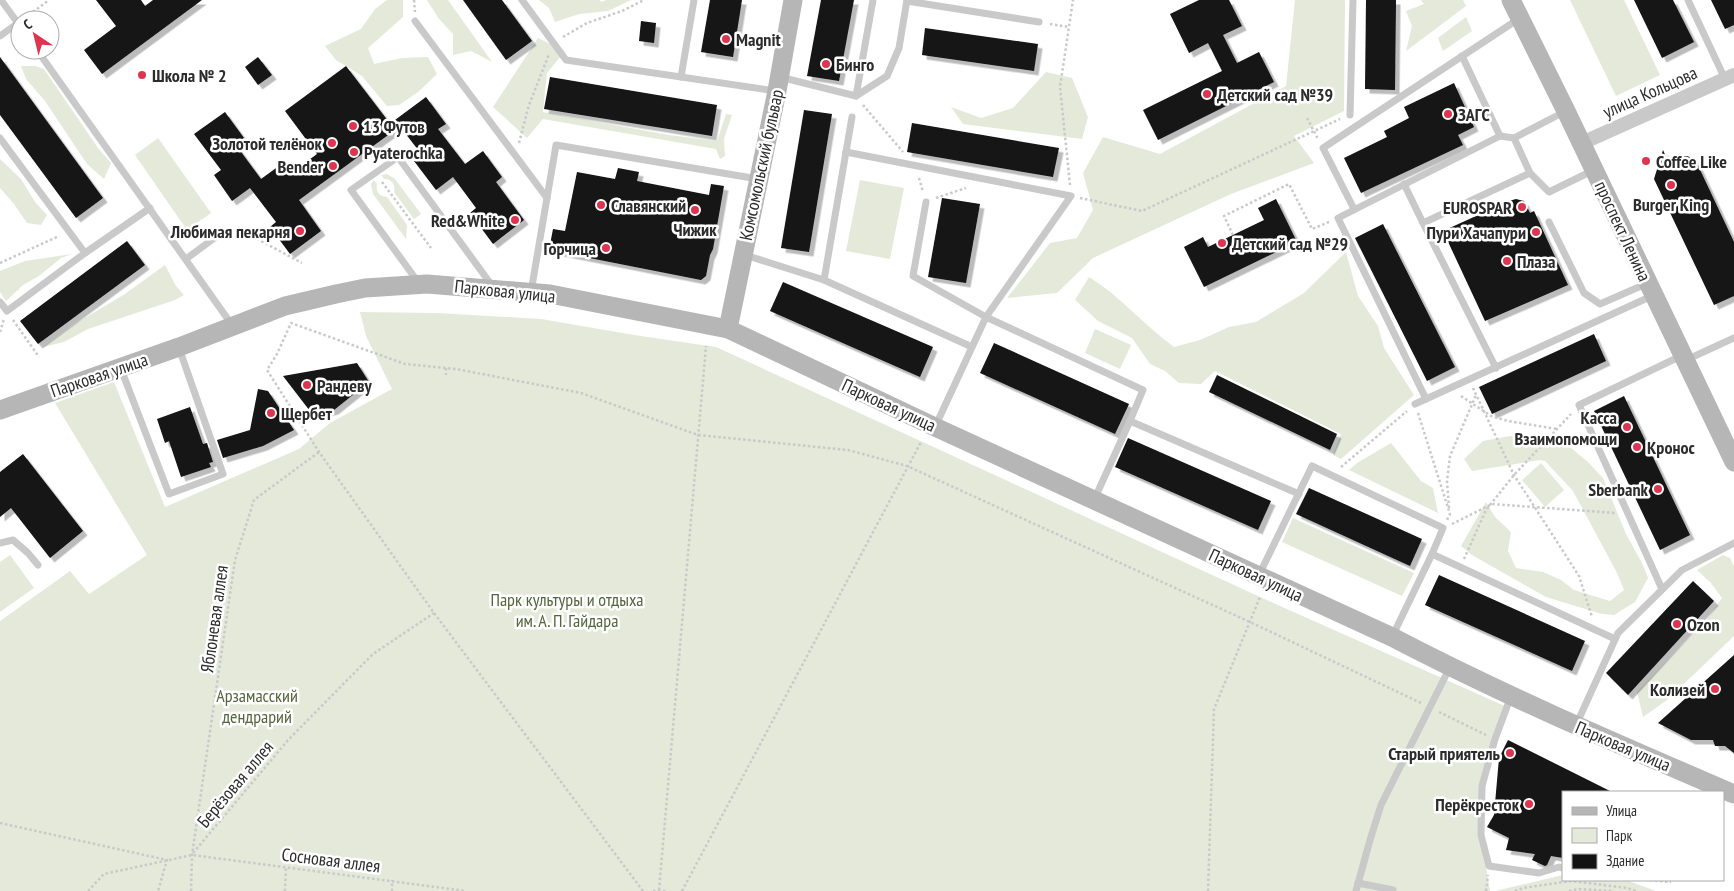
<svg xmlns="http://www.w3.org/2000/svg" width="1734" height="891" viewBox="0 0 1734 891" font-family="'PT Sans Narrow',sans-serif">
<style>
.green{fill:#e4e9da}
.building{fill:#131313;filter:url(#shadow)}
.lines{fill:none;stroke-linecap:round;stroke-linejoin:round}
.path{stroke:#c9c9c9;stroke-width:2.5;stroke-dasharray:2.5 2.5;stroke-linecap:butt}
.lane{stroke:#c9c9c9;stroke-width:7}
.street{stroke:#c9c9c9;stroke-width:14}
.secondary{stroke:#b6b6b6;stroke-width:19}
.poi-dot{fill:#dd3450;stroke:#fff;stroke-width:2}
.labels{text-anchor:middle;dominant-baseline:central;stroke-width:5;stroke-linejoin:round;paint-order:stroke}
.poi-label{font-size:18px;font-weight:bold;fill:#2c2c2c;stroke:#fff;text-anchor:start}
.street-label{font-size:18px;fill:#2c2c2c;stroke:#fff}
.park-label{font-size:18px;fill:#53653c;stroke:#fff}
</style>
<defs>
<filter id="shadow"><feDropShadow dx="4.5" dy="4.5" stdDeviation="0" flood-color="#0004"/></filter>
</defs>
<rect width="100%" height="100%" fill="#fff"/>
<g class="green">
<path d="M387,0H403V17L368,48L374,64L402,58L428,57L437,74L418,92L399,105L387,106L362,76L336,60L325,46L361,29L375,9Z"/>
<path d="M427,0H448L492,62L471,51L453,55V34L439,19Z"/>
<path d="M539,0H599L602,2L606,0H631L608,11L579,14L555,22L549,8Z"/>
<path d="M1295,0H1345L1344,111L1294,136L1314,163L1231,194L1093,258L1057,293L1007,298L1050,243L1077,238L1093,210L1083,173L1103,137L1160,154L1286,86Z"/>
<path d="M1421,0H1463L1466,6L1406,51L1412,26L1406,11L1424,4Z"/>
<path d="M1570,0H1624L1660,75L1616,96Z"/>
<path d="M1466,17L1472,31L1443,51L1438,38Z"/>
<path d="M538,38L565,51L547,73L543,112L669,135L717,141L726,114L732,115L724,139L725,156L720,159L716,149L543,119L527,138L493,107Z"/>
<path d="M21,66H35L44,69L98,148L111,163L104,179L87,164L45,101L26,79Z"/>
<path d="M1046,72L1072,78L1088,117L1082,139L963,124L951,107L981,118L1013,108Z"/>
<path d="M158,138L211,213L187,230L135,155Z"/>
<path d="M0,159L21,179L35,202L47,215L41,225L27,223L14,204L0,188Z"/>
<path d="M387,174L395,179L421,214L414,219L394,192C396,185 391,178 384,179L381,175Z"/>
<path d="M374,180L377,184C375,191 380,197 387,197L407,225L406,239L373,194L371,184Z"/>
<path d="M860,180L904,188L890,259L846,251Z"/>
<path d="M1346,252L1358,296L1378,326L1384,348L1414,395L1341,459L1333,455L1341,434L1215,371L1201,384L1179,383L1165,371L1150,364L1132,338L1098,321L1075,300L1089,277C1120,296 1144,325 1174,347L1200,340L1229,327L1256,322L1304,293Z"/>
<path d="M72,254L61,258L39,276L23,285L6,301L0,292V271L25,261Z"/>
<path d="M165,265L176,286L184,295L175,300L88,329L64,342L43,347L78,322L125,294Z"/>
<path d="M360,312L437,313L541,319L634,335L716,347L1260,597L1507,707L1482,786L1481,835L1490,891H0V621L70,571L89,594L147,555L55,403L114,382L165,507L299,449L330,423L392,389L366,336Z"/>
<path d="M1095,329L1131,345L1120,369L1085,353Z"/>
<path d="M1510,436H1538L1565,443L1588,462L1603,478L1626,534L1643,565L1648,578L1635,602L1614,615L1602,614L1546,597L1472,555L1461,546L1486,502L1495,517L1511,532L1508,551L1516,568L1543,572L1561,580L1574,590L1610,601L1624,590L1617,573L1573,491L1545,461L1540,460L1472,471L1464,459L1483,441Z"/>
<path d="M1391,443L1421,481L1433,488L1438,513L1349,470L1357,463Z"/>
<path d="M1541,463L1564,490L1545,507L1522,480Z"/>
<path d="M1293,518L1414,573L1402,596L1282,542Z"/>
<path d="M10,555L34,588L0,612V562Z"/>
<path d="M1723,555L1730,558L1734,566V636L1667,700L1643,717L1637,692L1707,619L1722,598L1711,583L1697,570Z"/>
<path d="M1563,875V880H1626L1656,891H1495Z"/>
</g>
<g class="building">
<path d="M96,0H141L145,6L153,0H202L102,74L84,50L116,26Z"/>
<path d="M463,0H502L532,41L506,60Z"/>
<path d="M710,0H742L733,57L701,52Z"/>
<path d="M821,0H854L839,81L807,76Z"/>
<path d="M1199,0H1229L1242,26L1223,35L1237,63L1259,52L1274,82L1158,140L1143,110L1222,71L1208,43L1189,53L1170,14Z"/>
<path d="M1366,0H1396L1395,90L1365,89Z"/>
<path d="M1634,0H1673L1694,42L1662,58Z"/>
<path d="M1711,0H1734V25L1725,29Z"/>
<path d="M641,21L656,23L654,43L639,41Z"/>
<path d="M925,28L1038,44L1034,71L922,55Z"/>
<path d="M0,57L103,198L76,218L0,115Z"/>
<path d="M258,57L272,75L258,85L245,67Z"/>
<path d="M346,66L395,130L299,200L321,231L290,254L270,227L276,222L250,188L232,201L214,175L221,170L194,134L225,112L244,138L236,145L261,179L283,163L290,174L317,154L285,111Z"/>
<path d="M550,77L717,105L712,136L544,109Z"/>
<path d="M1454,83L1474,127L1458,135L1463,145L1361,193L1344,158L1387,137L1384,131L1409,118L1404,107Z"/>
<path d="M426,97L446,124L438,129L465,164L483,151L502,177L496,182L524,220L493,244L470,213L476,208L453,177L436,190L414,161L422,155L395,120Z"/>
<path d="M804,110L832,114L809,252L781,248Z"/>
<path d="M912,123L1059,148L1053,177L907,152Z"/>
<path d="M1663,150L1667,159L1679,156H1687L1695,159L1734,242V296L1714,305L1654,179Z"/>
<path d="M618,168L639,172L637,181L709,195L711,184L724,186L713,249L710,255L706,276L701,280L549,250L553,229L565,231L577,172L615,179Z"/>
<path d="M942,198L980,204L966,283L928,277Z"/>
<path d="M1276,199L1297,242L1204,287L1184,247L1203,237L1208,247L1264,220L1258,208Z"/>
<path d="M1516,199L1524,201L1530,213L1534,211L1568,285L1485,321L1443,231L1509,201Z"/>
<path d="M1383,224L1455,367L1427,381L1355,238Z"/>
<path d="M127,241L145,265L38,344L20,321Z"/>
<path d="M783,282L933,347L920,377L770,311Z"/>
<path d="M1594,334L1606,361L1492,414L1479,387Z"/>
<path d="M994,343L1129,404L1115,434L980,373Z"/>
<path d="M357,363L369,382L334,410L313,415L283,376Z"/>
<path d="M1217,375L1337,434L1330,450L1209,392Z"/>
<path d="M258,389L268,391L294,430L263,446L223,458L217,440L250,430Z"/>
<path d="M1624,396L1690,535L1660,550L1594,411Z"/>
<path d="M190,407L203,444L207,443L213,462L209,463L211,467L181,477L169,441L165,443L157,419Z"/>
<path d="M1128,438L1271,501L1258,530L1115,467Z"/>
<path d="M23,454L83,531L50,558L11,508L0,517V472Z"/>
<path d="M1309,488L1422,539L1410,566L1296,514Z"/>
<path d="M1439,575L1585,641L1572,671L1425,605Z"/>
<path d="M1693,581L1714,601L1628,695L1606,673Z"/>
<path d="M1734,655V753L1725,746H1715L1713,740H1691L1658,723Z"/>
<path d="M1508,740L1612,792H1563V858L1551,856L1547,865L1545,866L1532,860L1535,854L1506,850L1509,838L1487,827L1494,815L1499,758Z"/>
</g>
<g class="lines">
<g class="path">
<path d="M414,0L415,12"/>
<path d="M25,18L49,0"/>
<path d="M1050,24L1069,27"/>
<path d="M563,37L587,23L622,11L644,0"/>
<path d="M863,105L903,152"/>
<path d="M1307,118L1318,139"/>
<path d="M519,143L529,105L549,54"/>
<path d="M919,178L923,192"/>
<path d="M382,182L431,248"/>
<path d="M1070,185L1060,87L1073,0"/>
<path d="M936,198L966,188"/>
<path d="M1080,198L1142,211L1340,119"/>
<path d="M248,234L302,263"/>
<path d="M1233,235L1224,216L1289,184L1312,229L1329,222"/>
<path d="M0,263L59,236"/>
<path d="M13,320L39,357"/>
<path d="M0,332L4,319"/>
<path d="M446,368V375"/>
<path d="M1473,388L1514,475L1579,576L1592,617"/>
<path d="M1461,396L1491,416L1508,421L1557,429"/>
<path d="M1418,413L1450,514L1447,520"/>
<path d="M1341,467L1407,411"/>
<path d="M1449,508L1447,481L1450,456L1476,395"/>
<path d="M1452,524L1492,504L1616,513"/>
<path d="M1464,559L1486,510L1514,475L1571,414"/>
<path d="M1439,712L1486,735"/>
<path d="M0,823L167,860L158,891"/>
<path d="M193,853L289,739L373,654L434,613"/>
<path d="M1650,880L1671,882"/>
<path d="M659,890L706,346"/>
<path d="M88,891L104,874L192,855L466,891"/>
<path d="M191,891L192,855L235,560L254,500L319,452"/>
<path d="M285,891L286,867"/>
<path d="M392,891V880"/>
<path d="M643,891L434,613L319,452L267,370L277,354L291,323L405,364L456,369L581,393L698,435L848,450L907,466L1250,622L1421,703"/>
<path d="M653,891H666"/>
<path d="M682,891L921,442"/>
<path d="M1208,891L1214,709L1260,597"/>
<path d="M1486,891L1488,875"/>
<path d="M1515,891L1523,888L1571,881L1627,888L1637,891"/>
<path d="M1569,891L1579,889L1614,891"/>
</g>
<g class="lane">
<path d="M1,0L20,26"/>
<path d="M522,0L566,60L776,91"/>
<path d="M1688,0L1725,79"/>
<path d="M907,1L1039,22"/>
<path d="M415,21L547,198"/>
<path d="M0,36L18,23"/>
<path d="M37,50L232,325"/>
<path d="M1462,56L1500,136"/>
<path d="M681,77L694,0"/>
<path d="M780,77L856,96L887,76L899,48L907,0"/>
<path d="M856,96L873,0"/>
<path d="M1350,115L1353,0"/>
<path d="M852,117L824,280L972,347"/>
<path d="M0,138L85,253"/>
<path d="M1514,138L1564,112"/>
<path d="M846,152L1071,196L986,317L913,276L926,202"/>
<path d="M1404,184L1423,223"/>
<path d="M1354,209L1323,148L1520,18"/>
<path d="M1549,222L1584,293L1600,304L1648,283"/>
<path d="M745,255L824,280"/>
<path d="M186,259L217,236"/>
<path d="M418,282L351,190L398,157L493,287"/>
<path d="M531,292L556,145L758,179"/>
<path d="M0,302L7,311L85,253L150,208"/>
<path d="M1686,360L1734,338"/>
<path d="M1496,368L1423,223L1530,173L1549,192L1594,170"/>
<path d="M121,369L169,494L223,474L179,348"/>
<path d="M1426,399L1338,218L1500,136L1514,138L1530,173"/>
<path d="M1415,404L1654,295"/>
<path d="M935,427L986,317L1143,390L1130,421L1299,494"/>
<path d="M1094,500L1130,421"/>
<path d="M0,543L13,540L28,553L38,565"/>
<path d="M1259,575L1312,466L1443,528L1432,554"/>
<path d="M1662,589L1579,405L1683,355"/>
<path d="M1393,635L1432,554L1615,639"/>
<path d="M1511,696L1495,739L1482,786L1481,835L1489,866L1539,873L1559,867L1563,868"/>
<path d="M1577,723L1618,633L1682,570L1734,543"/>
<path d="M1358,883L1393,890"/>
<path d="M1356,891L1370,840L1381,805L1450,667"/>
</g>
<path class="street" d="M1582,143L1734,75"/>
<g class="secondary">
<path d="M1511,0L1566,111L1734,462"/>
<path d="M728,329L777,91L793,0"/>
<path d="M0,410L179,347L285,306L336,294L365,288L427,284L550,294L728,329L935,427L1392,637C1503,695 1618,744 1734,794"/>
</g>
</g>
<g class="poi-dot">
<circle cx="726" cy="39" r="5"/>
<circle cx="826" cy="64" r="5"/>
<circle cx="142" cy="75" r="5"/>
<circle cx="1207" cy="94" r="5"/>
<circle cx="1448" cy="114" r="5"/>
<circle cx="353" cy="126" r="5"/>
<circle cx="332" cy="143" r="5"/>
<circle cx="354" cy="152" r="5"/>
<circle cx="1646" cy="161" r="5"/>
<circle cx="333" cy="166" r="5"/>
<circle cx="1671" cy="185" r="5"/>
<circle cx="601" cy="205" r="5"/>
<circle cx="1522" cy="207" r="5"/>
<circle cx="695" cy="210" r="5"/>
<circle cx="515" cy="220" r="5"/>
<circle cx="300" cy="231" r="5"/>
<circle cx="1536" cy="232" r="5"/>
<circle cx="1222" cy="243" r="5"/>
<circle cx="606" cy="248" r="5"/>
<circle cx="1507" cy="261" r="5"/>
<circle cx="307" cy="385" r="5"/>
<circle cx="271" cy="413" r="5"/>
<circle cx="1627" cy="427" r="5"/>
<circle cx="1637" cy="447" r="5"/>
<circle cx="1658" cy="489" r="5"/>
<circle cx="1677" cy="624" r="5"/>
<circle cx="1715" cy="689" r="5"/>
<circle cx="1510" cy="753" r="5"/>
<circle cx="1529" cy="804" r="5"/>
</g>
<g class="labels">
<g class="poi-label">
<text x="736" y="39">Magnit</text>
<text x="836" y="64">Бинго</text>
<text x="152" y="75">Школа № 2</text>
<text x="1217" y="94">Детский сад №39</text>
<text x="1458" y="114">ЗАГС</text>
<text x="363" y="126">13 Футов</text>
<text x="322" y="143" text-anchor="end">Золотой телёнок</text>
<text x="364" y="152">Pyaterochka</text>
<text x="1656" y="161">Coffee Like</text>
<text x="323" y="166" text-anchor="end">Bender</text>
<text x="1671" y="204" text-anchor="middle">Burger King</text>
<text x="611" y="205">Славянский</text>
<text x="1512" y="207" text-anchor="end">EUROSPAR</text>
<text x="505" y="220" text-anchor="end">Red&amp;White</text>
<text x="695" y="229" text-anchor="middle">Чижик</text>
<text x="290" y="231" text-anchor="end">Любимая пекарня</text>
<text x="1526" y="232" text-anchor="end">Пури Хачапури</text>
<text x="1232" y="243">Детский сад №29</text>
<text x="596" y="248" text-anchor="end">Горчица</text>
<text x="1517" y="261">Плаза</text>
<text x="317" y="385">Рандеву</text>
<text x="281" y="413">Щербет</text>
<text x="1617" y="417" text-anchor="end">Касса<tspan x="1617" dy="21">Взаимопомощи</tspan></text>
<text x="1647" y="447">Кронос</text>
<text x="1648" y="489" text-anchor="end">Sberbank</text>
<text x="1687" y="624">Ozon</text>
<text x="1705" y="689" text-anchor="end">Колизей</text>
<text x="1500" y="753" text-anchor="end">Старый приятель</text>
<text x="1519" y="804" text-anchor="end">Перёкресток</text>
</g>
<g class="street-label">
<text transform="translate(1650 92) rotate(-24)">улица Кольцова</text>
<text transform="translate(761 165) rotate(-78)">Комсомольский бульвар</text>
<text transform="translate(1623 231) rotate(65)">проспект Ленина</text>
<text transform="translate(505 291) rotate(6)">Парковая улица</text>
<text transform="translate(99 375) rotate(-19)">Парковая улица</text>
<text transform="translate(889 405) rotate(25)">Парковая улица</text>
<text transform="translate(1256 575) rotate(25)">Парковая улица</text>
<text transform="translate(214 619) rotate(-82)">Яблоневая аллея</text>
<text transform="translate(1623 746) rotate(23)">Парковая улица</text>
<text transform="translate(235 784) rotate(-50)">Берёзовая аллея</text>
<text transform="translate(331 860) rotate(7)">Сосновая аллея</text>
</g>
<g class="park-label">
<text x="567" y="599">Парк культуры и отдыха<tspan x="567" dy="21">им. А. П. Гайдара</tspan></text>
<text x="257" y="695">Арзамасский<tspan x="257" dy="21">дендрарий</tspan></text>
</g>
</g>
<rect x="1562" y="791" width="162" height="90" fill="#ffffff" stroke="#ababab"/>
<rect x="1572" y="807" width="25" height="8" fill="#b6b6b6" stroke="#ababab"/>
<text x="1606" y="816" font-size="15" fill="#2c2c2c">Улица</text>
<rect x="1572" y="828" width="25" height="15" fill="#e4e9da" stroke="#ababab"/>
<text x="1606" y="841" font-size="15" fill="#2c2c2c">Парк</text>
<rect x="1572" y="854" width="25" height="15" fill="#131313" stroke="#ababab"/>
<text x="1606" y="866" font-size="15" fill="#2c2c2c">Здание</text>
<g transform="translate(35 35) rotate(325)"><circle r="24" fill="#ffffff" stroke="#ababab"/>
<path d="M0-4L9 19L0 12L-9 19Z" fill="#dd3450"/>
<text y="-8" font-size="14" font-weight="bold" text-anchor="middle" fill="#2c2c2c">С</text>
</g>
</svg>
